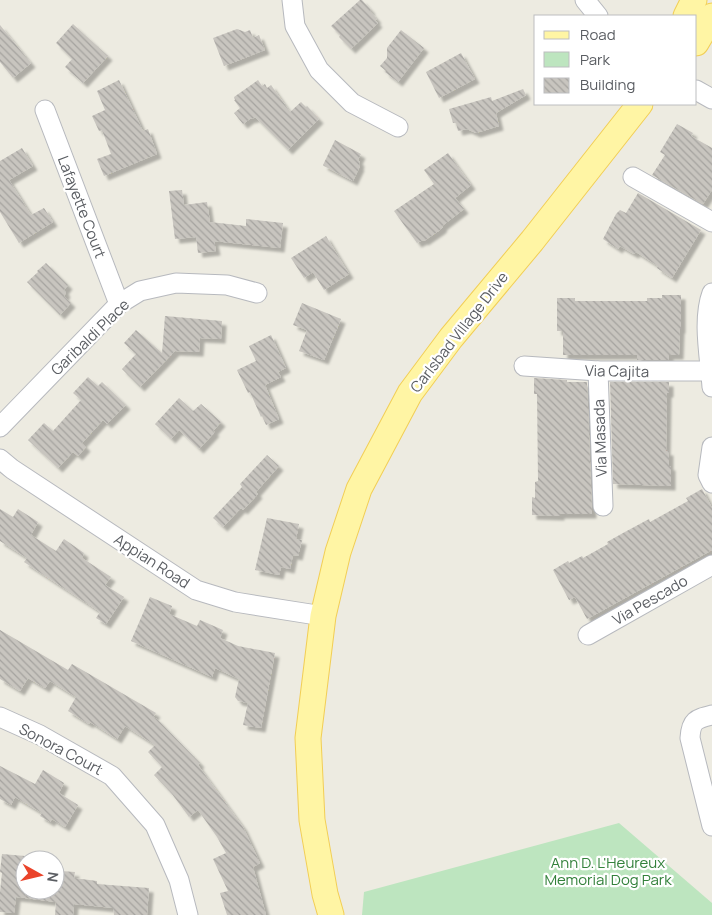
<svg xmlns="http://www.w3.org/2000/svg" width="712" height="915" viewBox="0 0 712 915" font-family="Manrope,sans-serif">
<style>
.park{fill:#bde5bf}
.building{fill:url(#building-back-hatch);filter:url(#shadow)}
.lines{fill:none;stroke-linecap:round;stroke-linejoin:round}
.minor-casing{stroke:#b7b9be;stroke-width:21}
.major-casing{stroke:#f2ce55;stroke-width:27}
.minor{stroke:#fff;stroke-width:19}
.major{stroke:#fff5a4;stroke-width:25}
.labels{text-anchor:middle;dominant-baseline:central;stroke-width:4.5;stroke-linejoin:round;paint-order:stroke}
.street-label{font-size:15px;fill:#5a5d62;stroke:#fff}
.park-label{font-size:15px;fill:#33813b;stroke:#fff}
</style>
<defs>
<pattern id="building-back-hatch" width="6" height="6" patternUnits="userSpaceOnUse" patternTransform="scale(1.25)"><rect width="6" height="6" fill="#c8c5bf"/><path d="M-1 5l2 2M0 0l6 6M5-1l2 2" fill="none" stroke="#a5a39f"/></pattern>
<filter id="shadow"><feDropShadow dx="4.5" dy="4.5" stdDeviation="1" flood-color="#0004"/></filter>
</defs>
<rect width="100%" height="100%" fill="#edebe1"/>
<path class="park" d="M619,823L712,903V915H362L364,892Z"/>
<g class="building">
<path d="M360,0H362L371,10L370,11L377,19L375,20L378,23L351,49L339,37L340,35L331,26Z"/>
<path d="M73,24L108,56L83,83L65,67L72,59L56,43Z"/>
<path d="M0,25L31,63L13,78L0,62Z"/>
<path d="M237,29L245,32L250,30L253,38L259,35L265,50L224,66L213,38Z"/>
<path d="M401,30L424,48L398,82L385,72L386,71L380,66L387,58V48Z"/>
<path d="M461,53L475,79L439,98L426,72Z"/>
<path d="M119,80L143,131L148,129L157,154L104,176L97,159L111,154L102,130L99,131L92,116L105,110L97,91Z"/>
<path d="M258,80L262,86L265,84L267,88L271,85L290,112L301,102L306,107L307,106L319,119L288,150L255,117L252,119L251,118L243,124L234,113L240,108L234,100H235L234,97Z"/>
<path d="M523,89L526,95L496,113L499,126L476,133L467,129L458,131L456,123H453L449,109L491,97L492,101Z"/>
<path d="M677,124L693,133L691,136L712,148V190L703,204L652,175L665,155L660,152Z"/>
<path d="M335,140L361,154L358,160L360,162L359,166H360L353,181L324,166L323,165Z"/>
<path d="M22,148L33,166L9,180L31,215L44,208L53,222L19,243L0,212V161Z"/>
<path d="M448,153L471,185L455,198L464,209L442,226L443,227L440,230L424,241L423,240L417,243L394,211L434,184L424,170Z"/>
<path d="M182,190L184,205L207,202L210,222L246,226V219L283,223L280,248L214,241L216,251L198,253L196,237L175,239L169,191Z"/>
<path d="M638,193L701,230L672,278L657,268L658,266L636,252L634,254L620,246L618,249L603,239L616,214L620,210L626,213Z"/>
<path d="M326,236L349,274L324,290L313,272L304,278L291,258Z"/>
<path d="M46,263L68,285L64,290L66,293L64,296L71,303L60,315L27,282L38,272L37,271Z"/>
<path d="M662,295H681V329H680L679,355H669V360H637V355H563V331H557V298H575V301H647V298H662Z"/>
<path d="M302,303L341,319L324,360L299,351L307,330L293,325Z"/>
<path d="M165,316L222,321L221,339L200,338L199,352L175,351L140,387L122,369L136,354L124,343L136,330L162,353Z"/>
<path d="M271,335L286,368L278,372L281,377L265,385L279,419L266,425L262,416L261,417L250,392L248,393L237,370L256,361L249,346Z"/>
<path d="M88,377L98,386L102,382L126,405L107,424L103,420L82,443L86,447L78,456L73,452L58,468L28,440L44,423L53,431L81,400L73,393Z"/>
<path d="M534,378L567,380V382H587L592,514H560V516L532,515V497L535,498V482L538,481L537,394H534Z"/>
<path d="M610,382H669V393H667L666,451H669V466H671V486L613,484Z"/>
<path d="M179,398L193,411L201,404L221,422L213,431L215,432L199,449L179,430L171,439L155,424Z"/>
<path d="M267,455L279,466L256,492L258,494L243,510L241,508L223,527L213,518L242,487L240,484Z"/>
<path d="M702,489L712,508V550L587,619L575,597L569,600L553,570L568,561L569,563L582,556L583,558L608,544L607,542L623,533L649,519L650,522L688,501L686,498Z"/>
<path d="M0,509L13,517L18,509L38,522L31,535L56,551L64,539L84,553L82,558L111,577L105,585L124,597L106,624L96,618L100,612L24,562L27,558L0,541Z"/>
<path d="M267,518L299,524L296,539L302,540L298,556L293,555L290,569L281,567L279,575L255,570Z"/>
<path d="M150,597L172,606L169,614L197,626L200,620L223,630L220,638L238,646L275,653L261,728L243,725L248,703L238,701L235,697L239,679L215,668L212,677L131,641Z"/>
<path d="M0,630L68,670L72,664L156,713L153,717L157,719L200,763L198,765L243,827L260,863L253,867L266,915H227L220,893L228,891L213,859L226,853L217,837L198,810L189,817L172,794L154,775L162,767L148,752L155,745L125,726L117,739L90,722L89,724L68,711L76,697L50,681L45,688L28,678L20,691L0,679Z"/>
<path d="M0,766L35,784L43,770L64,783L59,793L78,805L65,827L52,819L50,822L40,816L42,813L15,797L11,805L0,799Z"/>
<path d="M2,854L25,856V898L16,897L14,913L0,912V892L2,873L0,872Z"/>
<path d="M61,871L75,872L74,878L97,881V884L149,888L147,915H114L113,908L74,904L73,915H55L56,902L25,898L26,890H59Z"/>
</g>
<g class="lines">
<defs>
<g id="minor">
<path d="M292,0L295,26L319,70L352,103L398,127"/>
<path d="M585,0L598,16"/>
<path d="M696,90L712,99"/>
<path d="M45,110L119,304"/>
<path d="M633,177L712,222"/>
<path d="M712,293C702,320 710,358 712,387"/>
<path d="M524,366L598,371H711"/>
<path d="M598,371L603,506"/>
<path d="M0,427L119,304L140,291L176,283L227,285L257,293"/>
<path d="M712,447L708,475L712,483"/>
<path d="M0,459L12,469L196,590L235,602L323,616"/>
<path d="M588,635L712,565"/>
<path d="M712,715C696,719 691,720 690,738L712,826"/>
<path d="M0,717L40,735L112,776L155,825L179,880L188,915"/>
</g>
<g id="major">
<path d="M686,16L694,0"/>
<path d="M696,43L712,16"/>
<path d="M331,915L325,894L312,820L308,738L323,616L338,552L359,489L410,393L451,338L532,241L640,104"/>
</g>
</defs>
<use href="#minor" class="minor-casing"/>
<use href="#major" class="major-casing"/>
<use href="#minor" class="minor"/>
<use href="#major" class="major"/>
</g>
<g class="labels">
<g class="street-label">
<text transform="translate(82 207) rotate(69)">Lafayette Court</text>
<text transform="translate(459 332) rotate(-52)">Carlsbad Village Drive</text>
<text transform="translate(90 337) rotate(-44)">Garibaldi Place</text>
<text transform="translate(617 371) rotate(1)">Via Cajita</text>
<text transform="translate(600 438) rotate(-92)">Via Masada</text>
<text transform="translate(152 561) rotate(33)">Appian Road</text>
<text transform="translate(650 600) rotate(-30)">Via Pescado</text>
<text transform="translate(61 749) rotate(28)">Sonora Court</text>
</g>
<g class="park-label">
<text x="608" y="862">Ann D. L'Heureux<tspan x="608" dy="17">Memorial Dog Park</tspan></text>
</g>
</g>
<rect x="534" y="15" width="162" height="90" fill="#ffffff" stroke="#bdbec0"/>
<rect x="544" y="31" width="25" height="8" fill="#fff5a4" stroke="#bdbec0"/>
<text x="580" y="40" font-size="15" fill="#5a5d62">Road</text>
<rect x="544" y="52" width="25" height="15" fill="#bde5bf" stroke="#bdbec0"/>
<text x="580" y="65" font-size="15" fill="#5a5d62">Park</text>
<rect x="544" y="78" width="25" height="15" fill="url(#building-back-hatch)" stroke="#bdbec0"/>
<text x="580" y="90" font-size="15" fill="#5a5d62">Building</text>
<g transform="translate(40 875) rotate(98)"><circle r="24" fill="#ffffff" stroke="#bdbec0"/>
<path d="M0-4L9 19L0 12L-9 19Z" fill="#ea432a"/>
<text y="-8" font-size="14" font-weight="bold" text-anchor="middle" fill="#5a5d62">N</text>
</g>
</svg>
